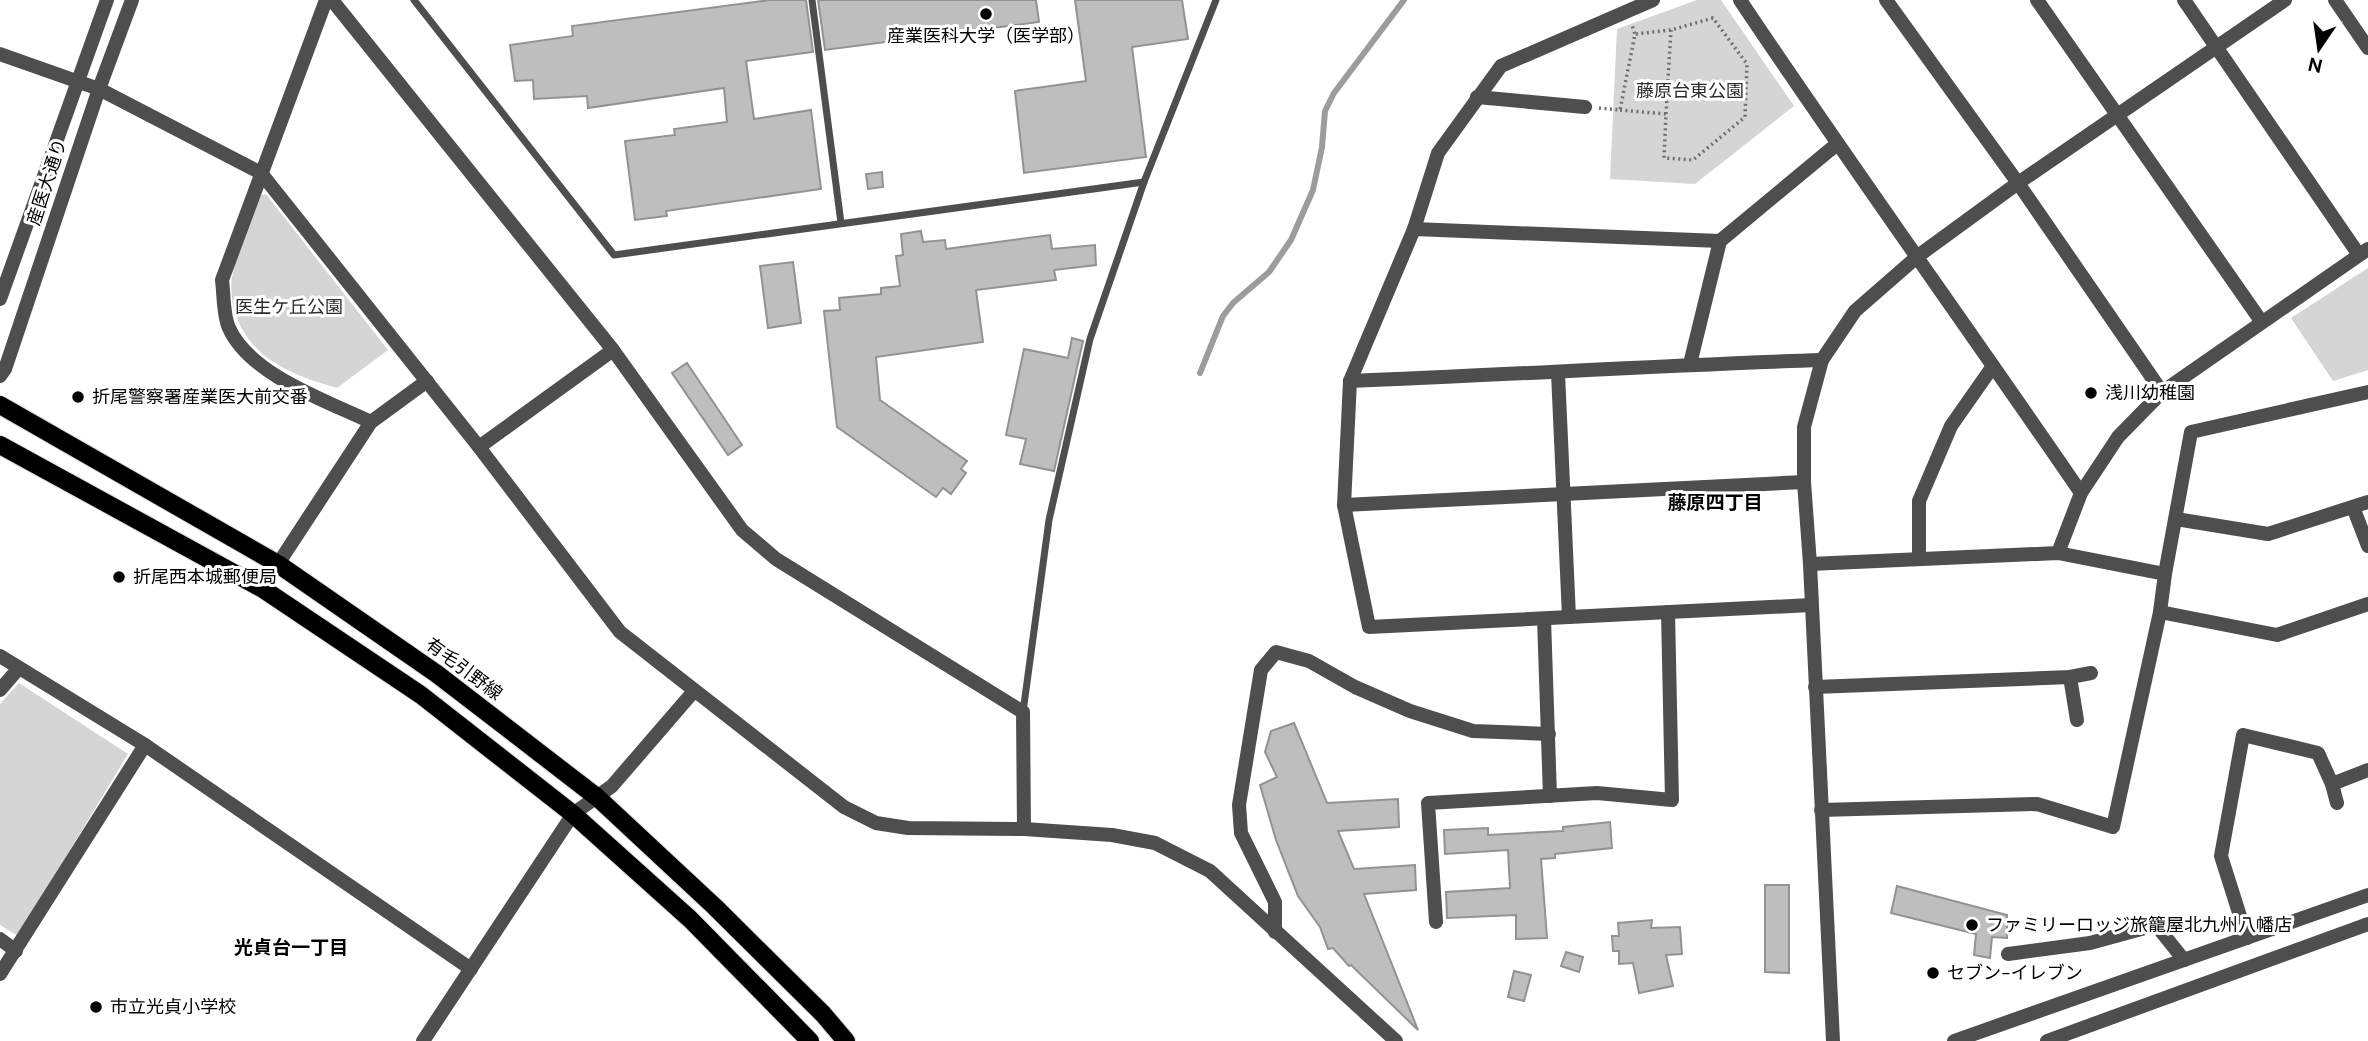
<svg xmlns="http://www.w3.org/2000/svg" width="2368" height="1041" viewBox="0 0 2368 1041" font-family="'DM Sans','Noto Sans JP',sans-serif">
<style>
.green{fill:#d5d5d5}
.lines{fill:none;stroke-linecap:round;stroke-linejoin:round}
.stream{stroke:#9c9c9c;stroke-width:6}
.building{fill:#bebebe;stroke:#929292;stroke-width:2}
.primary-casing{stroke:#dbdbdb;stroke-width:20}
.path{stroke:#707070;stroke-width:3.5;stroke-dasharray:2 3.5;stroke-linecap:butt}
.service{stroke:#4e4e4e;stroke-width:7}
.minor{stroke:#4e4e4e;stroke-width:14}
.tertiary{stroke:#4e4e4e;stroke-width:14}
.primary{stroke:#000;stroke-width:18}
.poi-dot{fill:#000;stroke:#fff;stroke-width:2.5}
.labels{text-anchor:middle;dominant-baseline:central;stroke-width:6;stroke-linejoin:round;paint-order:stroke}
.poi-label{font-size:18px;fill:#000;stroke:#fff;text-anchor:start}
.park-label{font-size:18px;fill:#2c2c2c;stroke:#fff}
.street-label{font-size:18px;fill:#000;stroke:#fff}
.neighbourhood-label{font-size:19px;font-weight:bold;fill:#000;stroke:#fff}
</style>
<rect width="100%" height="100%" fill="#fff"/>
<g class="green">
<path d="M1697,0H1721L1794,106L1695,184L1610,179L1617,29Z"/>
<path d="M266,194L388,350L337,388C295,376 251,360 236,315C231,301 230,287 233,272C239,246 252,220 261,195Z"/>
<path d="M2368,268V370L2333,381L2291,318Z"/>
<path d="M19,683L128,754L18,936L0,925V704Z"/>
</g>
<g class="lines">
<path class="stream" d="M1200,373L1223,316L1233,303L1269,272L1291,240L1313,190L1322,147L1325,111L1334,93L1404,0"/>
</g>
<g class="building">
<path d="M770,0H806L813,52L746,61L754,119L811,110L821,189L666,211L667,216L635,220L625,141L675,135L674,129L727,122L724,88L588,108L587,96L534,99L533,80L515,81L510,45L573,36L572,26Z"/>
<path d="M818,0H1036L1039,22L825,50Z"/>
<path d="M1075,0H1182L1188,39L1132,47L1146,157L1024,173L1015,91L1086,81Z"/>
<path d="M882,172L883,187L868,189L866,174Z"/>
<path d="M921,231L923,242L945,240L946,249L1050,235L1052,249L1095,245L1096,265L1054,270L1056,280L976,290L983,342L876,357L880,400L967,461L961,469L966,473L951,494L943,488L936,497L837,427L824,311L840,310L839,298L881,294V288L900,286L896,256L903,255L901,234Z"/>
<path d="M793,262L801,323L768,328L760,266Z"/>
<path d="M1072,338L1083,341L1054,471L1020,464L1026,439L1006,435L1024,349L1068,358Z"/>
<path d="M687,363L742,445L728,455L672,373Z"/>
<path d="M1294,723L1327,803L1398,799L1399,827L1338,831L1354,869L1415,865L1416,890L1364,894L1418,1030L1351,965L1349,966L1333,948L1328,949L1320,927L1298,896L1276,840L1260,785L1277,777L1265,752L1271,731Z"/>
<path d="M1610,822L1612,848L1555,854V858L1541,859L1547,938L1516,939V915L1447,918L1446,892L1510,888L1508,850L1445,854L1444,830L1488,828V835L1563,831V827Z"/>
<path d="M1765,885H1789V973L1765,972Z"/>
<path d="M1897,886L2007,915V938L1992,937L1990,958L1974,955L1976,934L1891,913Z"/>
<path d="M1652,920L1651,928L1680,927L1682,954L1666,955L1673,986L1639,993L1633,963L1619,964V951H1613L1612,936H1619L1618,923Z"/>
<path d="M1566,952L1583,957L1579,972L1561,966Z"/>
<path d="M1514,971L1531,975L1524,1001L1508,997Z"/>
</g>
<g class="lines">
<defs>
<g id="primary">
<path d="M0,405L278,564L437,674L598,798L715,907L823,1014L846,1041"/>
<path d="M0,445L263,589L421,695L573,814L690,919L810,1041"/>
</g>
</defs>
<use href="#primary" class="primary-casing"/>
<g class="path">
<path d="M1599,108L1620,110L1635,34L1632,25"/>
<path d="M1620,110L1666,114L1664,158L1693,160L1745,117L1747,64L1713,18L1671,30L1635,34"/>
<path d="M1666,114L1671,30"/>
</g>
<g class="service">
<path d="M414,0L614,255L1144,182"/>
<path d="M812,0L841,223"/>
<path d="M1023,712L1049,520L1090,339L1144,182L1216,0"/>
</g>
<g class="minor">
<path d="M326,0L222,280C224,295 223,315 229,328C250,375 327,401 371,422"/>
<path d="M332,0L613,350L742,530L776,559L1023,712L1024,829"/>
<path d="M1653,0L1501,66L1438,153L1414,229L1350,381L1344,505L1369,627L1811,605"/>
<path d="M1740,0C1851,166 1968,328 2081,493"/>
<path d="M1886,0L2018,183L2162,392"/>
<path d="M2037,0L2261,321"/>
<path d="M2184,0L2359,255"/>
<path d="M2335,0L2368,48"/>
<path d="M0,54L99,89L261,173L479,447L620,632L844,807L876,823L908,828L1024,829L1112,835L1155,843L1210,871L1396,1041"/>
<path d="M1477,97L1585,107"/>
<path d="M1414,229L1720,241"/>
<path d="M1690,364L1720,241L1837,144"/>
<path d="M1558,373L1569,617"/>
<path d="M1350,381C1507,375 1665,365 1822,360"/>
<path d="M479,447L613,350"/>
<path d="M1344,505L1804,482"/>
<path d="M2353,507L2368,546"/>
<path d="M2176,519L2268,534L2368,502"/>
<path d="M2058,553L2081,493L2118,437L2162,392L2368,249"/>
<path d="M1919,559V501L1951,426L1993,366"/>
<path d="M278,564L371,422L427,381"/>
<path d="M1810,564L2058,553L2165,574"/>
<path d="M2160,612L2277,635L2368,604"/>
<path d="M1544,619L1550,796"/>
<path d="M0,656L145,745L471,969"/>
<path d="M2070,677L2077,720"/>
<path d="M1815,687L2070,677L2091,673"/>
<path d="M0,690L19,668"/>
<path d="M2332,784L2368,770"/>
<path d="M1821,810L2037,804L2113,827L2160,612L2165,574L2191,432L2368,392"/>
<path d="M1436,922L1428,803L1597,793L1672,800L1668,612"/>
<path d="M1275,932V902L1241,833L1239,805L1261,670L1276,652L1309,661L1355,687L1410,711L1473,731L1549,734"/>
<path d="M2247,938L2221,856L2243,735L2318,753L2332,784L2337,803"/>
<path d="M0,939L16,951"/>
<path d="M2008,954L2090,943L2156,925L2184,960"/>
<path d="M0,974L145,745"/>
<path d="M423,1041L573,814L612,786L694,691"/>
<path d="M1833,1041L1810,564L1804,482V427L1822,360L1855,311L1918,256L2018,183L2285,0"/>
</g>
<g class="tertiary">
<path d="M0,299L107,0"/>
<path d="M0,376L5,369L99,89L132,0"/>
<path d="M1954,1041L2368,895"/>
<path d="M2047,1041L2368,924"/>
</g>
<use href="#primary" class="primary"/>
</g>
<g class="poi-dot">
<circle cx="986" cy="14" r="7"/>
<circle cx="2091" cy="393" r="7"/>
<circle cx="78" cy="397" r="7"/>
<circle cx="119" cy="577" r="7"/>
<circle cx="1972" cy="925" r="7"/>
<circle cx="1933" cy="973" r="7"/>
<circle cx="96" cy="1007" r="7"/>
</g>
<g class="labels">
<g class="poi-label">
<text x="986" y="36" text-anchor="middle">産業医科大学（医学部）</text>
<text x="2105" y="393">浅川幼稚園</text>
<text x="92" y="397">折尾警察署産業医大前交番</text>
<text x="133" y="577">折尾西本城郵便局</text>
<text x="1986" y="925">ファミリーロッジ旅籠屋北九州八幡店</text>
<text x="1947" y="973">セブン-イレブン</text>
<text x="110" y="1007">市立光貞小学校</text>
</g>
<g class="park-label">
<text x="1690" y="91">藤原台東公園</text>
<text x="289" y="307">医生ケ丘公園</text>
</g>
<g class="street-label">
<text transform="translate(47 182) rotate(-72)">産医大通り</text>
<text transform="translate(464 669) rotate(37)">有毛引野線</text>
</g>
<g class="neighbourhood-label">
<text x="1715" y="502">藤原四丁目</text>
<text x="291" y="947">光貞台一丁目</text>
</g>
</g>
<g transform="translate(2319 49) rotate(193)" stroke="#ffffff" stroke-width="5" paint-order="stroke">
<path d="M0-5L12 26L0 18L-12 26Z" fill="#000000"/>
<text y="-10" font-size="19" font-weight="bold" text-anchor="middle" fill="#000000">N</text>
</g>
</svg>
